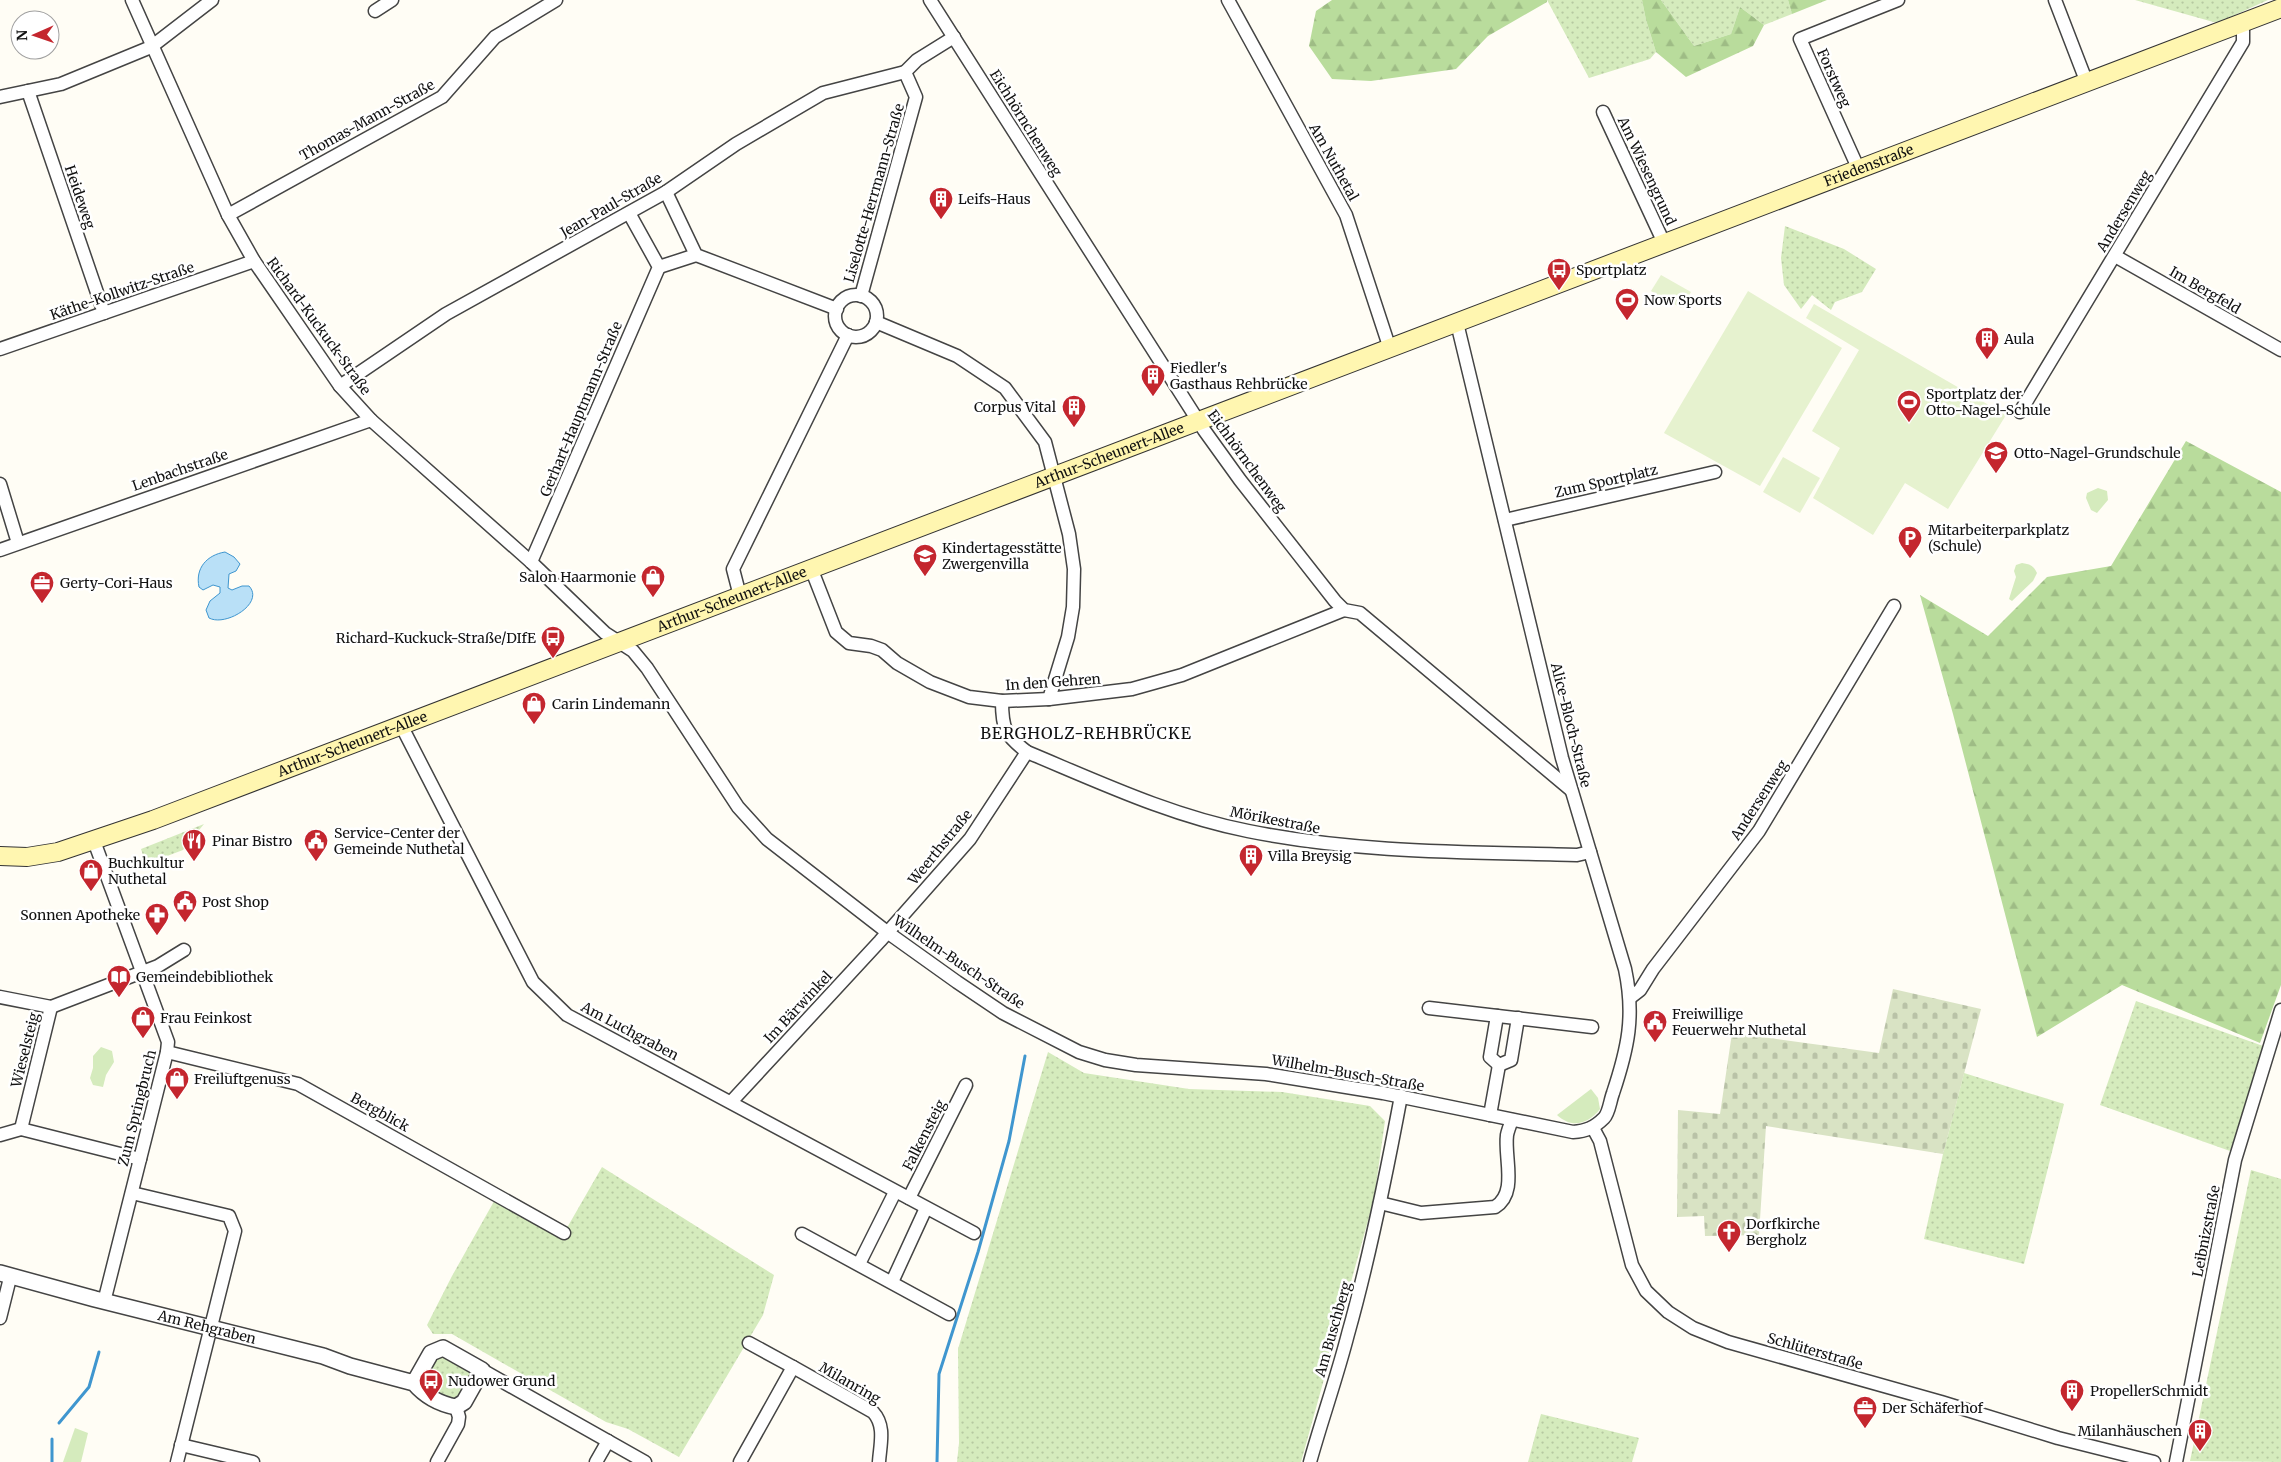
<svg xmlns="http://www.w3.org/2000/svg" width="2281" height="1462" viewBox="0 0 2281 1462" font-family="Merriweather,serif">
<style>
.grass{fill:url(#grass-dots)}
.forest{fill:url(#forest-firs)}
.cemetery{fill:url(#cemetery-stones)}
.park{fill:#d5ebbd}
.pitch{fill:#e6f2cf}
.water{fill:#b9e0f7;stroke:#3f96cf}
.lines{fill:none;stroke-linecap:round;stroke-linejoin:round}
.stream{stroke:#3f96cf;stroke-width:3}
.minor-casing{stroke:#444;stroke-width:15}
.tertiary-casing{stroke:#444;stroke-width:18}
.secondary-casing{stroke:#333;stroke-width:20}
.minor{stroke:#fff;stroke-width:12}
.tertiary{stroke:#fff;stroke-width:15}
.secondary{stroke:#fff6b0;stroke-width:18}
.labels{text-anchor:middle;dominant-baseline:central;stroke-width:5;stroke-linejoin:round;paint-order:stroke}
.street-label{font-size:14px;fill:#111;stroke:#fff}
.poi-label{font-size:14px;fill:#111;stroke:#fff;text-anchor:start}
.quarter-label{font-size:16px;letter-spacing:1px;fill:#111;stroke:#fff}
</style>
<defs>
<pattern id="grass-dots" width="8" height="8" patternUnits="userSpaceOnUse" patternTransform="scale(1.25)"><rect width="8" height="8" fill="#d5ebbd"/><path d="M2 2h.1M6 6h.1" fill="none" stroke="#b6c8a1" stroke-width="1.8" stroke-linecap="round"/></pattern>
<pattern id="forest-firs" width="22" height="20" patternUnits="userSpaceOnUse" patternTransform="scale(1.25)"><rect width="22" height="20" fill="#b9dc9c"/><path d="M5 1l3.5 6h-7zM16 11l3.5 6h-7z" fill="#9ebc85"/></pattern>
<pattern id="cemetery-stones" width="16" height="16" patternUnits="userSpaceOnUse" patternTransform="scale(1.25)"><rect width="16" height="16" fill="#d9e3c4"/><path d="M2 7V4a2 2 0 0 1 4 0v3zM10 15v-3a2 2 0 0 1 4 0v3z" fill="#b9c2a7"/></pattern>
</defs>
<rect width="100%" height="100%" fill="#fffdf5"/>
<g class="grass">
<path d="M1547,0H1642L1646,20L1656,52L1650,59L1589,78Z"/>
<path d="M1661,0H1788L1792,14L1764,25L1740,7L1731,34L1694,46Z"/>
<path d="M2135,0H2268L2217,23Z"/>
<path d="M1785,226L1844,249L1876,269L1862,292L1835,302L1831,310L1812,295L1801,309L1784,285L1781,258Z"/>
<path d="M204,824L183,850L146,864L141,849Z"/>
<path d="M2136,1001L2266,1047L2230,1151L2100,1105Z"/>
<path d="M1048,1052L1084,1073L1189,1089L1282,1092L1370,1106L1385,1121L1374,1199L1301,1462H957L959,1443L958,1349Z"/>
<path d="M1964,1073L2064,1104L2024,1264L1924,1239L1943,1154Z"/>
<path d="M602,1167L774,1275L763,1315L679,1457L628,1429L606,1422L452,1334H433L427,1325L452,1276L497,1196L564,1233Z"/>
<path d="M2251,1170L2281,1179V1462L2190,1461Z"/>
<path d="M440,1354L470,1372C469,1381 462,1395 453,1399L427,1387L423,1382V1374Z"/>
<path d="M1541,1414L1639,1438L1632,1462H1528Z"/>
</g>
<g class="forest">
<path d="M1332,0H1547V2L1488,36L1456,69L1371,81L1332,79L1309,46L1316,11Z"/>
<path d="M1642,0H1661L1694,46L1731,34L1740,7L1764,25L1753,46L1686,77L1656,52L1646,20Z"/>
<path d="M1788,0H1827L1792,14Z"/>
<path d="M2186,441L2281,492V985L2260,1043L2122,985L2037,1037L1953,714L1920,595L1988,636L2047,577L2111,566Z"/>
</g>
<path class="cemetery" d="M1893,989L1981,1009L1943,1154L1766,1126L1759,1235L1705,1236L1704,1216L1677,1217L1678,1110L1720,1114L1732,1033L1879,1053Z"/>
<g class="park">
<path d="M2098,488L2107,491L2108,500L2097,513L2091,510L2086,498L2087,493Z"/>
<path d="M2022,563C2030,564 2034,566 2037,573L2033,581L2012,601L2009,599L2016,577L2014,571L2016,565Z"/>
<path d="M101,1047L112,1051L114,1062L106,1075L103,1087L93,1085L90,1078L93,1068V1056Z"/>
<path d="M1591,1089L1598,1098L1600,1109C1588,1124 1572,1129 1557,1115Z"/>
<path d="M75,1428L88,1433L81,1462H63Z"/>
</g>
<g class="pitch">
<path d="M1661,275L1691,292L1681,308L1651,291Z"/>
<path d="M1748,291L1842,348L1760,486L1664,433Z"/>
<path d="M1814,304L2006,415L1948,509L1905,483L1873,535L1813,498L1840,448L1812,431L1859,350L1806,318Z"/>
<path d="M1783,457L1820,478L1800,513L1763,492Z"/>
</g>
<path class="water" d="M225,552L234,557L240,564L236,571L229,574L228,588L232,590L242,586H249C265,603 226,627 209,618L206,610L210,601L220,593V587L213,585L203,590L199,587C195,568 207,555 225,552Z"/>
<g class="lines">
<g class="stream">
<path d="M59,1423L89,1387L99,1352"/>
<path d="M52,1439V1462"/>
<path d="M937,1462L939,1374L978,1252L1009,1141L1025,1056"/>
</g>
<defs>
<g id="minor">
<path d="M132,0L228,215L254,261L340,386L371,420L531,562L605,633L633,651L647,668L738,807L767,839L887,932L957,982L1003,1013L1079,1052L1105,1060L1136,1065L1266,1074L1383,1093L1573,1132C1586,1131 1594,1128 1604,1118C1609,1113 1610,1101 1613,1093C1628,1048 1635,1016 1625,969L1562,758L1457,323"/>
<path d="M930,0L1204,430L1240,480L1335,601L1344,610L1360,613L1571,790"/>
<path d="M1228,0L1346,215L1390,349"/>
<path d="M2055,0L2087,83"/>
<path d="M375,11L392,0"/>
<path d="M28,91L104,313"/>
<path d="M0,97L61,84L151,47L212,0"/>
<path d="M1603,112L1664,243"/>
<path d="M1859,170L1800,39L1898,0"/>
<path d="M666,192L696,255L837,309"/>
<path d="M228,215L442,97L495,37L556,0"/>
<path d="M2115,256L2281,350"/>
<path d="M659,267L696,255"/>
<circle cx="856" cy="316" r="21"/>
<path d="M861,296L916,97L905,72L917,60L954,37"/>
<path d="M876,322L957,356L1005,388L1045,442L1069,534L1074,569L1073,607L1068,637L1049,699"/>
<path d="M0,349L254,261"/>
<path d="M340,386L446,314L666,192L736,144L823,93L905,72"/>
<path d="M2020,412L2243,42V31L2240,24"/>
<path d="M0,484L18,543"/>
<path d="M1505,520L1715,472"/>
<path d="M0,550L371,420"/>
<path d="M531,562L659,267L629,213"/>
<path d="M811,568L836,632L849,643L871,646L882,650L897,663L930,682L969,697L1002,701L1049,699L1132,689L1182,675L1344,610"/>
<path d="M740,596L733,569L848,335"/>
<path d="M1002,701C1002,729 1005,735 1027,752C1099,782 1171,816 1248,831C1357,853 1467,852 1577,855L1590,852"/>
<path d="M401,725L533,982L567,1015L974,1233"/>
<path d="M94,841L168,1042L167,1052L104,1302"/>
<path d="M0,997L51,1007L158,966L184,950"/>
<path d="M1631,997L1640,990L1653,969L1759,831L1894,606"/>
<path d="M1429,1008L1592,1027"/>
<path d="M1497,1016L1490,1057L1499,1065"/>
<path d="M167,1052L298,1084L564,1233"/>
<path d="M1499,1065L1511,1060L1518,1018"/>
<path d="M731,1102L880,941L970,839L1027,752"/>
<path d="M1490,1115L1499,1065"/>
<path d="M1593,1128L1600,1141L1632,1265L1646,1291L1668,1312L1693,1328L1728,1342L1941,1402L2058,1438L2154,1462"/>
<path d="M21,1129L51,1007"/>
<path d="M0,1135L21,1129L140,1159"/>
<path d="M132,1193L229,1216L235,1231L177,1462"/>
<path d="M909,1198L966,1085"/>
<path d="M1380,1203L1421,1213L1495,1207C1518,1193 1504,1158 1507,1135C1508,1130 1510,1125 1512,1120"/>
<path d="M802,1234L949,1314"/>
<path d="M859,1264L895,1192"/>
<path d="M892,1282L926,1208"/>
<path d="M0,1318L10,1278"/>
<path d="M749,1343L793,1367"/>
<path d="M482,1370L645,1462"/>
<path d="M181,1445L253,1462"/>
<path d="M437,1462L458,1424L459,1417L456,1407"/>
<path d="M596,1462L608,1441"/>
<path d="M740,1462L793,1367L873,1412C886,1426 880,1445 879,1462"/>
<path d="M1310,1462C1322,1419 1337,1377 1348,1334C1370,1256 1386,1176 1401,1096"/>
<path d="M2176,1462L2235,1160L2281,1010"/>
</g>
<g id="tertiary">
<path id="s1" d="M0,1273L95,1299L323,1356L350,1366L414,1383C425,1396 440,1404 456,1407L464,1402L482,1370L443,1348L431,1353L414,1383"/>
</g>
<g id="secondary">
<path id="s2" d="M0,856L27,857L58,852L153,820L2281,8"/>
</g>
</defs>
<use href="#minor" class="minor-casing"/>
<use href="#tertiary" class="tertiary-casing"/>
<use href="#secondary" class="secondary-casing"/>
<use href="#minor" class="minor"/>
<use href="#tertiary" class="tertiary"/>
<use href="#secondary" class="secondary"/>
</g>
<defs>
<symbol id="building-pin" viewBox="-11 -11 22 30"><path d="M0 17L-7.5 6A9.5 9.5 0 1 1 7.5 6Z" fill="#c4262e" stroke="#fff"/><path d="M-4-6H4V6H1V3H-1V6H-4ZM-2.5-4.3h1.7v1.8h-1.7ZM.8-4.3h1.7v1.8H.8ZM-2.5-1h1.7V.8h-1.7ZM.8-1h1.7V.8H.8Z" fill="#fff"/></symbol>
<symbol id="bus-pin" viewBox="-11 -11 22 30"><path d="M0 17L-7.5 6A9.5 9.5 0 1 1 7.5 6Z" fill="#c4262e" stroke="#fff"/><path d="M-5-6H5V4H4V6H2V4H-2V6H-4V4H-5ZM-3.5-4V0h7V-4ZM-3.5 1.2v1.5H-2V1.2ZM2 1.2v1.5H3.5V1.2Z" fill="#fff"/></symbol>
<symbol id="stadium-pin" viewBox="-11 -11 22 30"><path d="M0 17L-7.5 6A9.5 9.5 0 1 1 7.5 6Z" fill="#c4262e" stroke="#fff"/><path d="M0-5a6.5 5 0 1 0 0 10a6.5 5 0 1 0 0-10ZM-3.5-1.8h7v3.6h-7Z" fill="#fff"/></symbol>
<symbol id="school-pin" viewBox="-11 -11 22 30"><path d="M0 17L-7.5 6A9.5 9.5 0 1 1 7.5 6Z" fill="#c4262e" stroke="#fff"/><path d="M0-5L7-2L0 1L-7-2ZM-4 1L0 2.5L4 1V4Q0 6-4 4Z" fill="#fff"/></symbol>
<symbol id="parking-pin" viewBox="-11 -11 22 30"><path d="M0 17L-7.5 6A9.5 9.5 0 1 1 7.5 6Z" fill="#c4262e" stroke="#fff"/><path d="M-3.5-5.5H1a3.5 3.5 0 0 1 0 7H-1V5.5H-3.5ZM-1-3.4V-.6H.8a1.4 1.4 0 0 0 0-2.8Z" fill="#fff"/></symbol>
<symbol id="shop-pin" viewBox="-11 -11 22 30"><path d="M0 17L-7.5 6A9.5 9.5 0 1 1 7.5 6Z" fill="#c4262e" stroke="#fff"/><path d="M-5-2.5h2.3a2.7 3.5 0 0 1 5.4 0H5L5.5 6h-11ZM-1.5-2.5h3a1.5 2.3 0 0 0-3 0Z" fill="#fff"/></symbol>
<symbol id="office-pin" viewBox="-11 -11 22 30"><path d="M0 17L-7.5 6A9.5 9.5 0 1 1 7.5 6Z" fill="#c4262e" stroke="#fff"/><path d="M-6-3h4V-5.5h4V-3h4V5H-6ZM-1-4.5V-3h2v-1.5ZM-6 0V1H6V0Z" fill="#fff"/></symbol>
<symbol id="restaurant-pin" viewBox="-11 -11 22 30"><path d="M0 17L-7.5 6A9.5 9.5 0 1 1 7.5 6Z" fill="#c4262e" stroke="#fff"/><path d="M-5-6h1v4h1v-4h1v4h1v-4h1v5L-1.5 .5V6h-2V.5L-5-1ZM5-6V6H3V1.5H1.5Q1.5-4 5-6Z" fill="#fff"/></symbol>
<symbol id="civic-pin" viewBox="-11 -11 22 30"><path d="M0 17L-7.5 6A9.5 9.5 0 1 1 7.5 6Z" fill="#c4262e" stroke="#fff"/><path d="M-.6-6.5H3V-4.5H.6V-3L4-1V1h2V6H-6V1h2V-1L-.6-3ZM-1.2 2.5V6h2.4V2.5Z" fill="#fff"/></symbol>
<symbol id="pharmacy-pin" viewBox="-11 -11 22 30"><path d="M0 17L-7.5 6A9.5 9.5 0 1 1 7.5 6Z" fill="#c4262e" stroke="#fff"/><path d="M-2-6h4v4h4v4h-4v4h-4v-4h-4v-4h4Z" fill="#fff"/></symbol>
<symbol id="library-pin" viewBox="-11 -11 22 30"><path d="M0 17L-7.5 6A9.5 9.5 0 1 1 7.5 6Z" fill="#c4262e" stroke="#fff"/><path d="M-6-4Q-3-5.5-.7-3.5V5Q-3 3-6 4ZM6-4Q3-5.5 .7-3.5V5Q3 3 6 4Z" fill="#fff"/></symbol>
<symbol id="church-pin" viewBox="-11 -11 22 30"><path d="M0 17L-7.5 6A9.5 9.5 0 1 1 7.5 6Z" fill="#c4262e" stroke="#fff"/><path d="M-1.2-6h2.4v3.5h3.3v2.4h-3.3V6h-2.4V-.1h-3.3v-2.4h3.3Z" fill="#fff"/></symbol>
</defs>
<g fill-rule="evenodd">
<use href="#building-pin" x="927" y="185" width="28" height="38"/>
<use href="#bus-pin" x="1545" y="256" width="28" height="38"/>
<use href="#stadium-pin" x="1613" y="286" width="28" height="38"/>
<use href="#building-pin" x="1973" y="325" width="28" height="38"/>
<use href="#building-pin" x="1139" y="362" width="28" height="38"/>
<use href="#stadium-pin" x="1895" y="388" width="28" height="38"/>
<use href="#building-pin" x="1060" y="393" width="28" height="38"/>
<use href="#school-pin" x="1982" y="439" width="28" height="38"/>
<use href="#parking-pin" x="1896" y="524" width="28" height="38"/>
<use href="#school-pin" x="911" y="542" width="28" height="38"/>
<use href="#shop-pin" x="639" y="563" width="28" height="38"/>
<use href="#office-pin" x="28" y="569" width="28" height="38"/>
<use href="#bus-pin" x="539" y="624" width="28" height="38"/>
<use href="#shop-pin" x="520" y="690" width="28" height="38"/>
<use href="#restaurant-pin" x="180" y="827" width="28" height="38"/>
<use href="#civic-pin" x="302" y="827" width="28" height="38"/>
<use href="#building-pin" x="1237" y="842" width="28" height="38"/>
<use href="#shop-pin" x="77" y="857" width="28" height="38"/>
<use href="#civic-pin" x="171" y="888" width="28" height="38"/>
<use href="#pharmacy-pin" x="143" y="901" width="28" height="38"/>
<use href="#library-pin" x="105" y="963" width="28" height="38"/>
<use href="#shop-pin" x="129" y="1004" width="28" height="38"/>
<use href="#civic-pin" x="1641" y="1008" width="28" height="38"/>
<use href="#shop-pin" x="163" y="1065" width="28" height="38"/>
<use href="#church-pin" x="1715" y="1218" width="28" height="38"/>
<use href="#bus-pin" x="417" y="1367" width="28" height="38"/>
<use href="#building-pin" x="2058" y="1377" width="28" height="38"/>
<use href="#office-pin" x="1851" y="1394" width="28" height="38"/>
<use href="#building-pin" x="2186" y="1417" width="28" height="38"/>
</g>
<g class="labels">
<g class="street-label">
<text transform="translate(1834 78) rotate(66)">Forstweg</text>
<text transform="translate(367 120) rotate(-29)">Thomas-Mann-Straße</text>
<text transform="translate(1026 123) rotate(58)">Eichhörnchenweg</text>
<text transform="translate(1334 162) rotate(61)">Am Nuthetal</text>
<text stroke="none"><textPath href="#s2" startOffset="1995">Friedenstraße</textPath></text>
<text transform="translate(1647 171) rotate(65)">Am Wiesengrund</text>
<text transform="translate(874 193) rotate(-74)">Liselotte-Herrmann-Straße</text>
<text transform="translate(80 197) rotate(71)">Heideweg</text>
<text transform="translate(611 205) rotate(-30)">Jean-Paul-Straße</text>
<text transform="translate(2124 211) rotate(-59)">Andersenweg</text>
<text transform="translate(2205 290) rotate(30)">Im Bergfeld</text>
<text transform="translate(122 291) rotate(-19)">Käthe-Kollwitz-Straße</text>
<text transform="translate(319 326) rotate(54)">Richard-Kuckuck-Straße</text>
<text transform="translate(581 409) rotate(-67)">Gerhart-Hauptmann-Straße</text>
<text stroke="none"><textPath href="#s2" startOffset="1182">Arthur-Scheunert-Allee</textPath></text>
<text transform="translate(1247 461) rotate(54)">Eichhörnchenweg</text>
<text transform="translate(180 470) rotate(-19)">Lenbachstraße</text>
<text transform="translate(1606 481) rotate(-13)">Zum Sportplatz</text>
<text stroke="none"><textPath href="#s2" startOffset="778">Arthur-Scheunert-Allee</textPath></text>
<text transform="translate(1053 682) rotate(-4)">In den Gehren</text>
<text transform="translate(1571 725) rotate(76)">Alice-Bloch-Straße</text>
<text stroke="none"><textPath href="#s2" startOffset="372">Arthur-Scheunert-Allee</textPath></text>
<text transform="translate(1759 800) rotate(-57)">Andersenweg</text>
<text transform="translate(1275 820) rotate(11)">Mörikestraße</text>
<text transform="translate(940 847) rotate(-51)">Weerthstraße</text>
<text transform="translate(959 962) rotate(34)">Wilhelm-Busch-Straße</text>
<text transform="translate(798 1007) rotate(-47)">Im Bärwinkel</text>
<text transform="translate(630 1031) rotate(28)">Am Luchgraben</text>
<text transform="translate(25 1050) rotate(-76)">Wieselsteig</text>
<text transform="translate(1348 1073) rotate(10)">Wilhelm-Busch-Straße</text>
<text transform="translate(137 1108) rotate(-76)">Zum Springbruch</text>
<text transform="translate(380 1112) rotate(29)">Bergblick</text>
<text transform="translate(924 1135) rotate(-63)">Falkensteig</text>
<text transform="translate(2206 1231) rotate(-79)">Leibnizstraße</text>
<text stroke="none"><textPath href="#s1" startOffset="214">Am Rehgraben</textPath></text>
<text transform="translate(1333 1329) rotate(-74)">Am Buschberg</text>
<text transform="translate(1815 1351) rotate(16)">Schlüterstraße</text>
<text transform="translate(850 1383) rotate(30)">Milanring</text>
</g>
<g class="poi-label">
<text x="958" y="199">Leifs-Haus</text>
<text x="1576" y="270">Sportplatz</text>
<text x="1644" y="300">Now Sports</text>
<text x="2004" y="339">Aula</text>
<text x="1170" y="368">Fiedler's<tspan x="1170" dy="16">Gasthaus Rehbrücke</tspan></text>
<text x="1926" y="394">Sportplatz der<tspan x="1926" dy="16">Otto-Nagel-Schule</tspan></text>
<text x="1056" y="407" text-anchor="end">Corpus Vital</text>
<text x="2014" y="453">Otto-Nagel-Grundschule</text>
<text x="1928" y="530">Mitarbeiterparkplatz<tspan x="1928" dy="16">(Schule)</tspan></text>
<text x="942" y="548">Kindertagesstätte<tspan x="942" dy="16">Zwergenvilla</tspan></text>
<text x="636" y="577" text-anchor="end">Salon Haarmonie</text>
<text x="60" y="583">Gerty-Cori-Haus</text>
<text x="536" y="638" text-anchor="end">Richard-Kuckuck-Straße/DIfE</text>
<text x="552" y="704">Carin Lindemann</text>
<text x="334" y="833">Service-Center der<tspan x="334" dy="16">Gemeinde Nuthetal</tspan></text>
<text x="212" y="841">Pinar Bistro</text>
<text x="1268" y="856">Villa Breysig</text>
<text x="108" y="863">Buchkultur<tspan x="108" dy="16">Nuthetal</tspan></text>
<text x="202" y="902">Post Shop</text>
<text x="140" y="915" text-anchor="end">Sonnen Apotheke</text>
<text x="136" y="977">Gemeindebibliothek</text>
<text x="1672" y="1014">Freiwillige<tspan x="1672" dy="16">Feuerwehr Nuthetal</tspan></text>
<text x="160" y="1018">Frau Feinkost</text>
<text x="194" y="1079">Freiluftgenuss</text>
<text x="1746" y="1224">Dorfkirche<tspan x="1746" dy="16">Bergholz</tspan></text>
<text x="448" y="1381">Nudower Grund</text>
<text x="2090" y="1391">PropellerSchmidt</text>
<text x="1882" y="1408">Der Schäferhof</text>
<text x="2182" y="1431" text-anchor="end">Milanhäuschen</text>
</g>
<g class="quarter-label">
<text x="1086" y="733">BERGHOLZ-REHBRÜCKE</text>
</g>
</g>
<g transform="translate(35 35) rotate(268)"><circle r="24" fill="#ffffff" stroke="#a0a0a0"/>
<path d="M0-4L9 19L0 12L-9 19Z" fill="#c4262e"/>
<text y="-8" font-size="14" font-weight="bold" text-anchor="middle" fill="#111111">N</text>
</g>
</svg>
